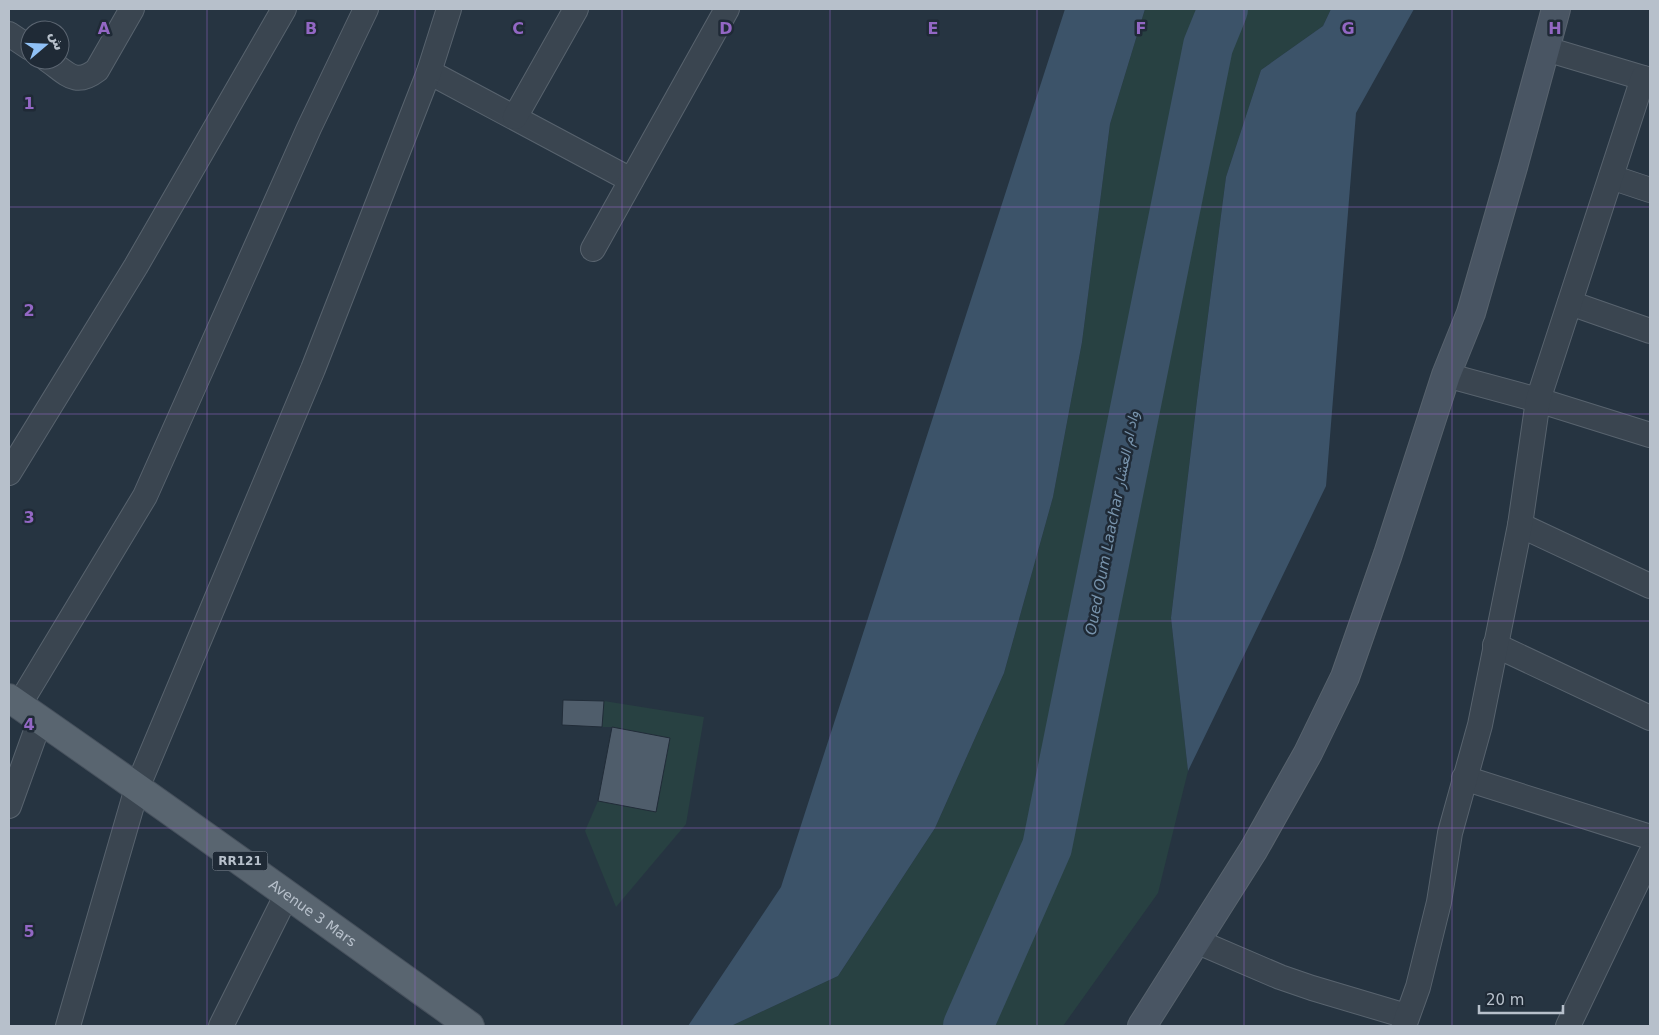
<svg xmlns="http://www.w3.org/2000/svg" width="1659" height="1035" viewBox="0 0 1659 1035" font-family="'DejaVu Sans',Vazirmatn,sans-serif">
<style>
.green{fill:#284142}
.water{fill:#3c5369}
.lines{fill:none;stroke-linecap:round;stroke-linejoin:round}
.river{stroke:#3c5369;stroke-width:50}
.building{fill:#4f5d6b;stroke:#212c38}
.minor-casing{stroke:#58636e;stroke-width:26}
.secondary-casing{stroke:#58636e;stroke-width:30}
.primary-casing{stroke:#47515d;stroke-width:30}
.minor{stroke:#3a4550;stroke-width:24}
.secondary{stroke:#495563;stroke-width:28}
.primary{stroke:#596570;stroke-width:28}
.grid{fill:none;stroke:#9367c4;stroke-width:1;stroke-opacity:0.55}
.labels{text-anchor:middle;dominant-baseline:central;stroke-width:5;stroke-linejoin:round;paint-order:stroke}
.shield{fill:#1f2a36;stroke:#89939e;stroke-width:1}
.shield-label{font-size:12px;font-weight:bold;fill:#b7c0cb}
.street-label{font-size:14px;fill:#b7c0cb;stroke:#1f2a36}
.water-label{font-size:15px;font-style:italic;fill:#7894ad;stroke:#1f2a36}
.grid-label{font-size:16px;text-anchor:middle;font-weight:bold;fill:#9367c4;stroke:#1f2a36;stroke-width:5;stroke-linejoin:round;paint-order:stroke}
</style>
<rect width="100%" height="100%" fill="#263441"/>
<g class="green">
<path d="M1145,9H1331L1323,26L1261,70L1226,177L1197,400L1171,618L1188,771L1158,893L1063,1026H731L838,976L935,828L1004,673L1053,497L1082,342L1110,124Z"/>
<path d="M604,701L704,717L686,824L616,907L585,831L598,801L656,812L670,738L612,727H602Z"/>
</g>
<g class="water">
<path d="M1065,9H1145L1110,124L1082,342L1053,497L1004,673L935,828L838,976L731,1026H688L781,887Z"/>
<path d="M1331,9H1414L1356,113L1326,486L1188,771L1171,618L1197,400L1226,177L1261,70L1323,26Z"/>
</g>
<g class="lines">
<path class="river" d="M968,1026L1047,847L1208,46L1223,9"/>
</g>
<g class="building">
<path d="M563,700L604,701L602,727L562,725Z"/>
<path d="M612,727L670,738L656,812L598,801Z"/>
</g>
<g class="lines">
<defs>
<g id="minor">
<path d="M9,34L30,48"/>
<path d="M1546,49L1650,80"/>
<path d="M48,60C67,73 75,87 97,70L132,9"/>
<path d="M429,72L631,180"/>
<path d="M515,117L576,9"/>
<path d="M1611,177L1650,190"/>
<path d="M593,249L727,9"/>
<path d="M1570,303L1650,331"/>
<path d="M1446,375L1538,400L1650,435"/>
<path d="M9,473L136,266L284,9"/>
<path d="M1520,525L1650,586"/>
<path d="M1495,645L1650,718"/>
<path d="M19,705L145,496L309,128L366,9"/>
<path d="M1464,778L1650,837"/>
<path d="M9,806L40,720"/>
<path d="M1196,941L1280,977L1312,988L1406,1016"/>
<path d="M68,1026L137,788L313,369L429,72L449,9"/>
<path d="M221,1026L287,894"/>
<path d="M1404,1026L1418,987L1439,902L1450,833L1480,725L1520,525L1538,400L1643,78"/>
<path d="M1568,1026L1650,855"/>
</g>
<path id="secondary" d="M1142,1026L1254,849L1308,753L1345,677L1388,554L1446,375L1471,313L1513,167L1556,9"/>
<g id="primary">
<path id="s1" d="M9,698C164,805 317,916 470,1026"/>
</g>
</defs>
<use href="#minor" class="minor-casing"/>
<use href="#secondary" class="secondary-casing"/>
<use href="#primary" class="primary-casing"/>
<use href="#minor" class="minor"/>
<use href="#secondary" class="secondary"/>
<use href="#primary" class="primary"/>
</g>
<path class="grid" d="M207,9V1026M415,9V1026M622,9V1026M830,9V1026M1037,9V1026M1244,9V1026M1452,9V1026M9,207H1650M9,414H1650M9,621H1650M9,828H1650"/>
<g class="labels">
<rect class="shield" x="212.5" y="851.5" width="55" height="19" rx="4"/>
<g class="shield-label">
<text x="240" y="861">RR121</text>
</g>
<g class="street-label">
<text stroke="none"><textPath href="#s1" startOffset="372">Avenue 3 Mars</textPath></text>
</g>
<g class="water-label">
<text transform="translate(1112 523) rotate(-79)">Oued Oum Laachar واد ام العشار</text>
</g>
</g>
<g class="grid-label">
<text x="104" y="34">A</text>
<text x="311" y="34">B</text>
<text x="518" y="34">C</text>
<text x="726" y="34">D</text>
<text x="933" y="34">E</text>
<text x="1141" y="34">F</text>
<text x="1348" y="34">G</text>
<text x="1555" y="34">H</text>
<text x="29" y="109">1</text>
<text x="29" y="316">2</text>
<text x="29" y="523">3</text>
<text x="29" y="730">4</text>
<text x="29" y="937">5</text>
</g>
<rect width="1659" height="1035" fill="none" stroke="#b7c0cb" stroke-width="20"/>
<g transform="translate(45 45) rotate(71)"><circle r="24" fill="#1f2a36" stroke="#5c6672"/>
<path d="M0-4L9 19L0 12L-9 19Z" fill="#90c1f6"/>
<text y="-8" font-size="14" font-weight="bold" text-anchor="middle" fill="#b7c0cb">ش</text>
</g>
<path d="M1479 1005v8h84v-8" fill="none" stroke="#b7c0cb" stroke-width="2.5"/>
<text x="1486" y="1005" font-size="15" fill="#b7c0cb" stroke="#1f2a36" stroke-width="4" paint-order="stroke">20 m</text>
</svg>
